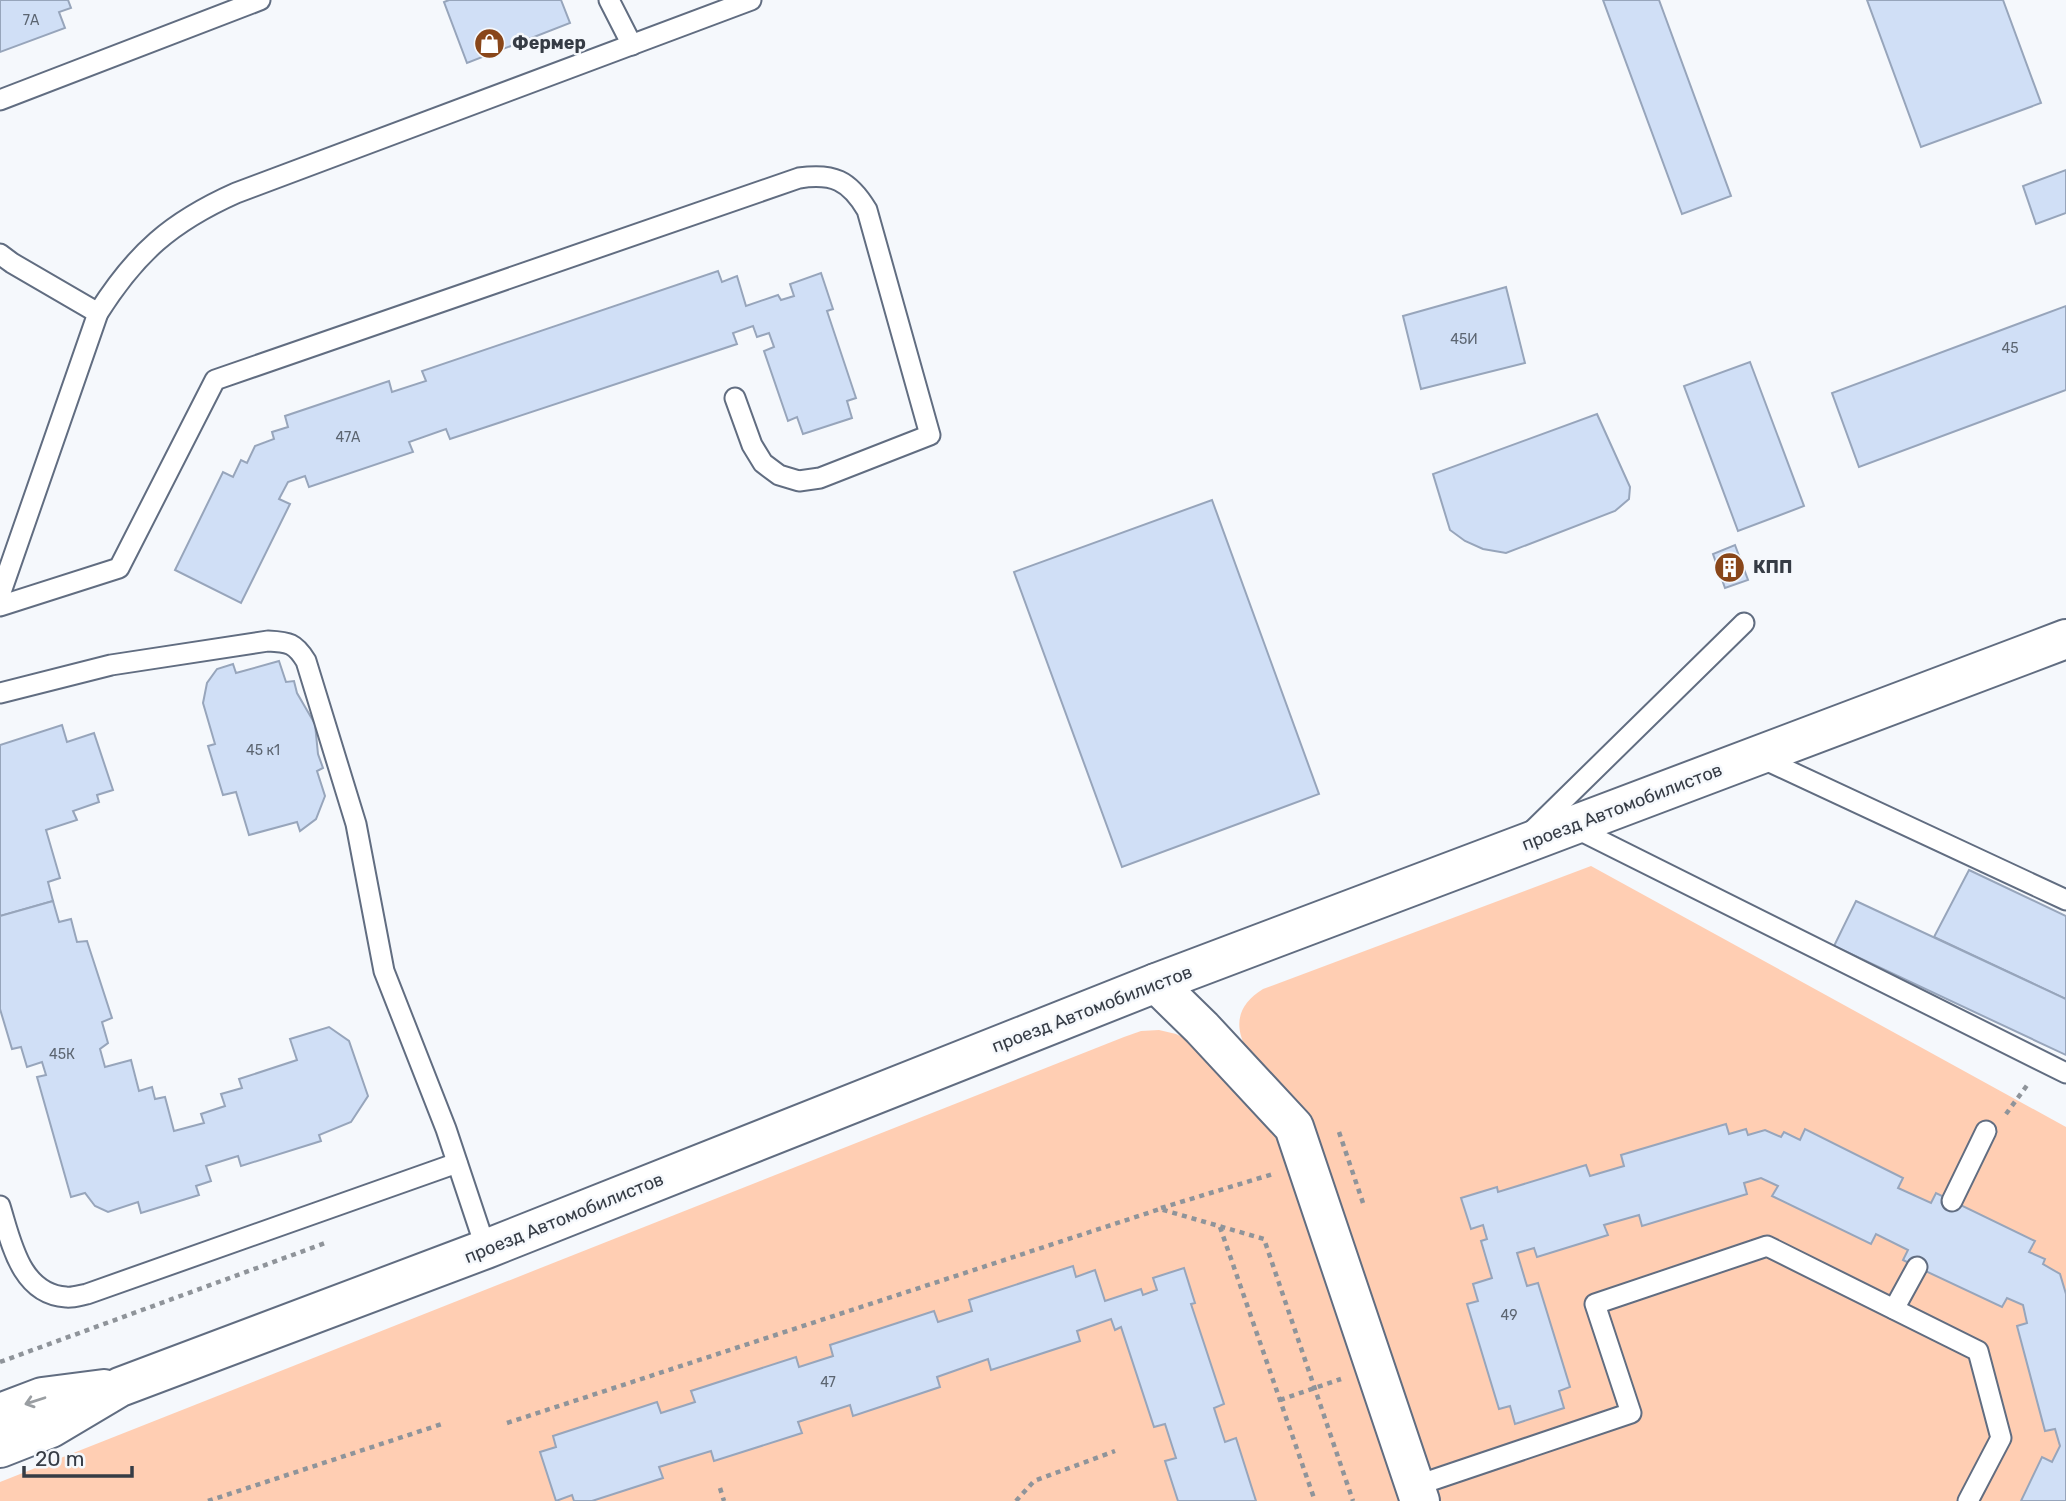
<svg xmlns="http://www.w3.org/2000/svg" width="2066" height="1501" viewBox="0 0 2066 1501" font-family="Rubik,sans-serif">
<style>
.green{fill:#ffceb3}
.building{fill:#d0dff6;stroke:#97a5bb;stroke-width:2}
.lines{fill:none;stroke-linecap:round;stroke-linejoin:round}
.lane-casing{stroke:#616d81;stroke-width:23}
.street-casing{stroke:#616d81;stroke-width:42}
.path{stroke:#8f949a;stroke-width:4.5;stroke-dasharray:5 5;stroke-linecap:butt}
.lane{stroke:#fff;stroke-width:19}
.street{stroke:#fff;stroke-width:38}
.oneway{stroke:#9a9ea2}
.labels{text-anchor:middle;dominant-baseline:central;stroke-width:5;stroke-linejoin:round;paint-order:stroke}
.number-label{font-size:14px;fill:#5c6571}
.poi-label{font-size:18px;font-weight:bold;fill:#363c45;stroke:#f5f8fc;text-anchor:start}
.street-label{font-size:18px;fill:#363c45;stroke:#f5f8fc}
</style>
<rect width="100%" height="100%" fill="#f5f8fc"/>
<g class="green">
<path d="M1591,866L2066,1127V1501H1435L1248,1052C1233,1026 1237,1005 1263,989Z"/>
<path d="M1159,1030L1176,1034L1192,1042L1280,1135L1402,1501H0V1482L1124,1037L1141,1031Z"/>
</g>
<g class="building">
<path d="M0,0H68L71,8L59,12L65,28L0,52Z"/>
<path d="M449,0H561L570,23L467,63L444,2Z"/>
<path d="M1603,0H1659L1731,196L1682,214Z"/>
<path d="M1867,0H2003L2041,103L1921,147Z"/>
<path d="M2066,170V213L2036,224L2023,186Z"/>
<path d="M718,271L722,282L737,276L746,306L778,295L781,300L794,296L790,284L821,273L833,309L827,311L856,398L847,401L852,418L803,434L797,417L788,421L764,351L774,347L769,333L757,337L753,326L733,333L737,344L450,439L446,429L409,442L413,452L309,487L305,476L288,482L279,499L290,504L241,603L175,570L223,472L233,477L241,460L247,463L255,446L274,439L272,432L288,427L285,416L389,381L392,392L426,381L422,371Z"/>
<path d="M1506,287L1525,363L1421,389L1403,316Z"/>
<path d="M2066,306V390L1859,467L1832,393Z"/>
<path d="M1750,362L1804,506L1738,531L1684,386Z"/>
<path d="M1597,414L1630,487L1629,499L1615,511L1506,553L1483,549L1465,541L1450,530L1433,474Z"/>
<path d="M1212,500L1319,794L1122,867L1014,572Z"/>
<path d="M1735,545L1748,580L1725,588L1713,554Z"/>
<path d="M279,661L286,682L294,681L297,693L315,724L318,754L323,768L317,771L325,796L316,819L300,831L297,822L249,835L236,792L223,795L208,746L215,744L203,703L207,683L217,669L233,664L236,673Z"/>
<path d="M62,725L67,742L94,733L113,790L97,795L99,802L73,811L77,820L46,830L60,878L48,882L53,901L0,916V745Z"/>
<path d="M1969,870L2066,916V999L1934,937Z"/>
<path d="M53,901L59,922L71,919L77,942L87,941L112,1018L102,1022L108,1043L100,1049L105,1067L131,1060L139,1091L152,1087L155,1099L165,1097L174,1131L204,1123L201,1114L225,1106L221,1094L242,1088L239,1079L297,1060L290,1039L329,1027L349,1041L368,1096L351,1122L319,1135L321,1141L241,1166L238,1156L206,1166L211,1181L196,1186L199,1195L141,1213L138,1202L108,1212L95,1206L85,1193L71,1197L37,1077L46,1075L42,1062L27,1067L21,1047L12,1049L0,1009V916Z"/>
<path d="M1856,901L2066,999V1055L1834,946Z"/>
<path d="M1726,1124L1729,1134L1746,1129L1748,1135L1765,1130L1781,1137L1784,1132L1800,1140L1805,1129L1903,1178L1898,1188L1931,1203L1936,1193L2035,1241L2029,1252L2045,1259L2043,1264L2060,1274L2066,1294V1501H2021L2042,1457L2052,1462L2060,1446L2055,1429L2045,1431L2017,1326L2027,1323L2023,1305L2007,1298L2002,1307L1917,1267L1903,1260L1908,1250L1876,1234L1871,1244L1772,1196L1778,1186L1761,1178L1744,1183L1747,1194L1642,1226L1639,1215L1604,1225L1608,1235L1537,1257L1534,1248L1517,1253L1527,1286L1538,1283L1570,1387L1559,1391L1564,1408L1515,1424L1510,1406L1499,1409L1467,1304L1478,1301L1473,1284L1492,1278L1481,1241L1487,1239L1483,1225L1471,1229L1461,1198L1497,1187L1498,1192L1586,1165L1590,1176L1624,1166L1621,1155Z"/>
<path d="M1073,1266L1076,1277L1095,1270L1105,1301L1141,1289L1143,1295L1157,1290L1153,1278L1184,1268L1195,1303L1191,1304L1224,1404L1214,1408L1225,1442L1236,1438L1256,1501H1178L1165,1461L1176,1458L1165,1424L1154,1427L1121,1327L1115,1330L1111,1319L1077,1331L1080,1341L991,1370L988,1359L937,1377L940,1387L853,1416L850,1405L798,1422L802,1433L714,1461L711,1451L659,1467L663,1478L592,1501H574L572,1495L556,1501L540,1452L556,1447L553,1436L657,1402L661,1413L695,1402L691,1391L796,1357L799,1367L833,1356L830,1345L934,1311L938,1322L972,1311L969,1300Z"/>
</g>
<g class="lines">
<defs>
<g id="lane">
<path d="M609,0L632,45"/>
<path d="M0,100L260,0"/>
<path d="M0,254L12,263L98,313"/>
<path d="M0,595L98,313C136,253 171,222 236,193L751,0"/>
<path d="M0,606L119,568L215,380L799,178C833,173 849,180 867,210L930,435L820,478L799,481L779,475L763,463L752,445L735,398"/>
<path d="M0,693L111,665L268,641C289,642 295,643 306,661L356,824L384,971L446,1129L486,1249"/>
<path d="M1759,757L2066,900"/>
<path d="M1573,827L2066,1073"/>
<path d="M1533,830L1744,623"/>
<path d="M1952,1201L1986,1131"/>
<path d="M0,1206C11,1241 20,1294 66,1297C72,1298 81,1295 87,1294L457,1163"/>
<path d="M1894,1309L1917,1267"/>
<path d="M1415,1486L1631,1413L1595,1304L1767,1246L1978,1351L2001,1438L1968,1501"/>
</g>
<g id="street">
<path d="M1156,983L1202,1028L1294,1127L1420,1501"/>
<path d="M0,1413L42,1397L104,1389"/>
<path d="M0,1448L51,1428L120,1387L486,1249L1156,983L2066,639"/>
</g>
</defs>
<use href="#lane" class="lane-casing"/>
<use href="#street" class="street-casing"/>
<g class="path">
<path d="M2006,1114L2028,1084"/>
<path d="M1339,1132L1363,1203"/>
<path d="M1161,1208L1273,1174"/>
<path d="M1220,1227L1315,1501"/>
<path d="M0,1362L328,1242"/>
<path d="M1280,1400L1341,1379"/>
<path d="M507,1423L1160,1209L1264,1239L1353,1501"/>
<path d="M720,1488L724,1501"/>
<path d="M208,1501L445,1423"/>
<path d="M1016,1501L1034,1481L1115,1451"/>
</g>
<use href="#lane" class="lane"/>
<use href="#street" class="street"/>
</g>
<defs><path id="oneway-shaft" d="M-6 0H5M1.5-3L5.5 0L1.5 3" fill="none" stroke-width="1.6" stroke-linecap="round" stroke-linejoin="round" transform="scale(1.75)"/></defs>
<use class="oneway" href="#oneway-shaft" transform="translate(35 1401) rotate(162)"/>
<defs>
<symbol id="shop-disc" viewBox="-11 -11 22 22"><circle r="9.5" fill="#894619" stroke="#f5f8fc"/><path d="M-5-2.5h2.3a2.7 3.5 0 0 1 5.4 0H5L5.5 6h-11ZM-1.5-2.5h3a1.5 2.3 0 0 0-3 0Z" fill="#fff"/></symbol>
<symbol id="building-disc" viewBox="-11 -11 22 22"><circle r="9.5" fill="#894619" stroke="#f5f8fc"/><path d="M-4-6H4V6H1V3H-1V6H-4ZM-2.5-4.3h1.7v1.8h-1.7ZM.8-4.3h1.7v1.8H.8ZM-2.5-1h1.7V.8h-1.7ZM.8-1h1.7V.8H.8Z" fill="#fff"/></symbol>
</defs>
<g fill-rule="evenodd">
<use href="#shop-disc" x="472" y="26" width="35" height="35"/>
<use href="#building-disc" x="1712" y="550" width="35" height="35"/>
</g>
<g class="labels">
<g class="number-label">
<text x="31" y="20">7А</text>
<text x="1464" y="339">45И</text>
<text x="2010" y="348">45</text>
<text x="348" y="437">47А</text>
<text x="263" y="750">45 к1</text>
<text x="62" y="1054">45К</text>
<text x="1509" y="1315">49</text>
<text x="828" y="1382">47</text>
</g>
<g class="poi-label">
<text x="512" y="43">Фермер</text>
<text x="1753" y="567">КПП</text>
</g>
<g class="street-label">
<text transform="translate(1622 807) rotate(-21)">проезд Автомобилистов</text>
<text transform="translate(1092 1009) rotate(-21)">проезд Автомобилистов</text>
<text transform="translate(564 1218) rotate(-22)">проезд Автомобилистов</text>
</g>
</g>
<path d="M24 1466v10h108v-10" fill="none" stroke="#363c45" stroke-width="3.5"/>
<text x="35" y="1466" font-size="21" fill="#363c45" stroke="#f5f8fc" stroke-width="5" paint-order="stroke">20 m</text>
</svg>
